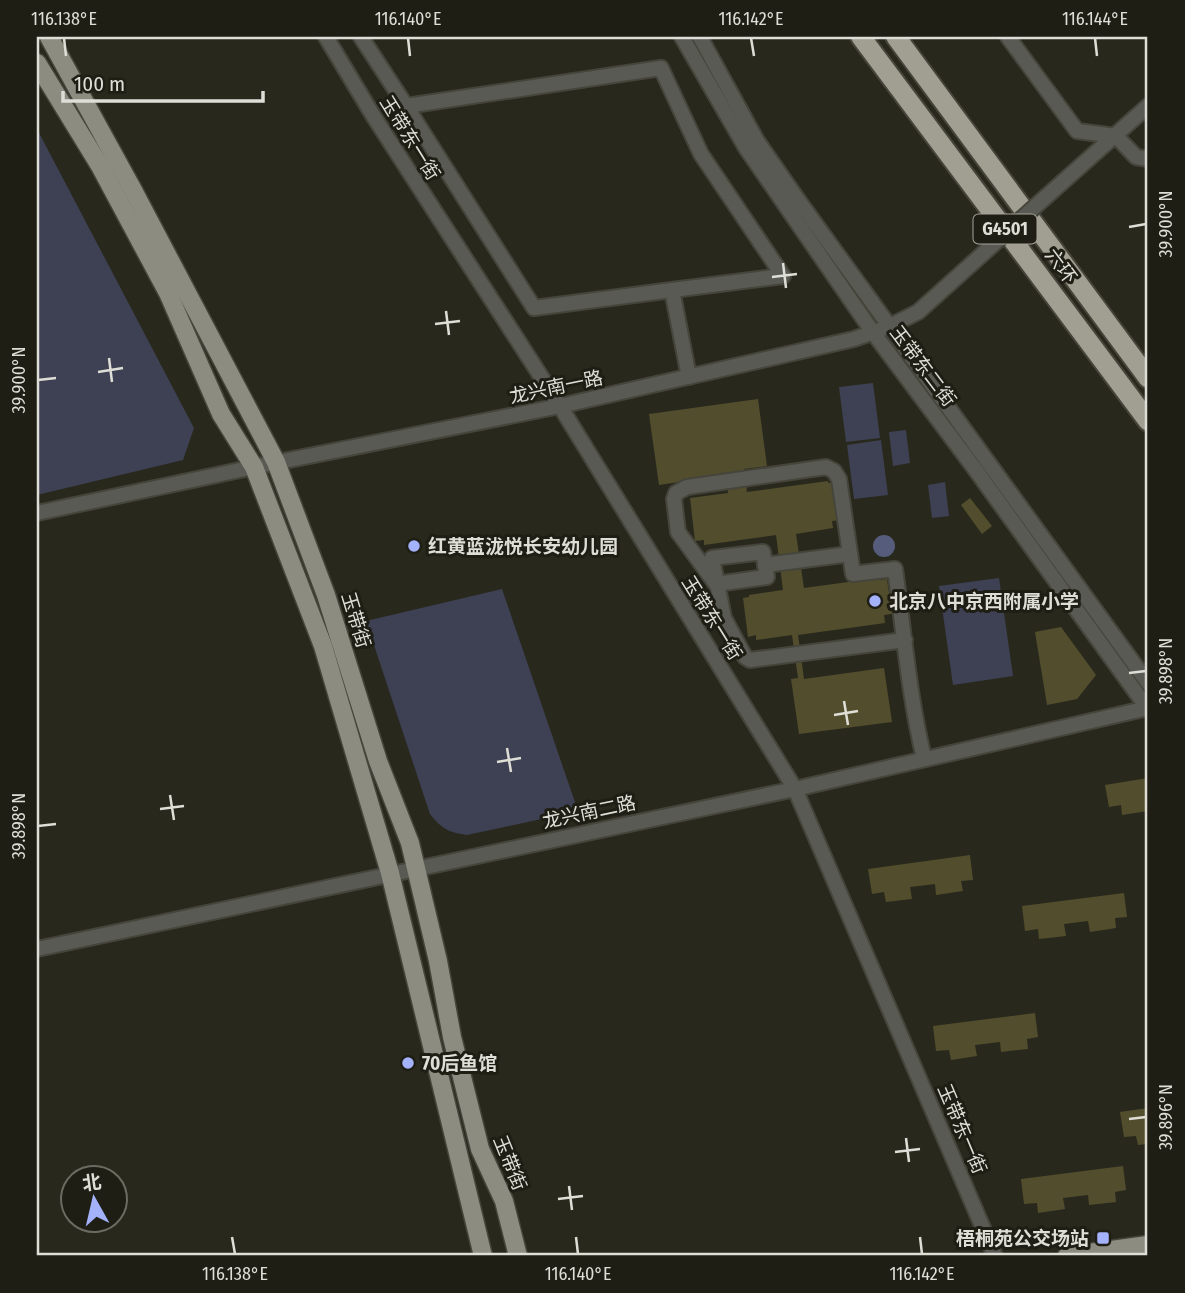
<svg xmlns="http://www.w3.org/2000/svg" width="1185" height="1293" viewBox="0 0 1185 1293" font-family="'Fira Sans Condensed','Noto Sans SC',sans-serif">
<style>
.green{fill:#3d4153}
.water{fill:#565c7b}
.building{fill:#524e2d}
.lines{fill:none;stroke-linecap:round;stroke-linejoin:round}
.minor-casing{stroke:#46453b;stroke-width:18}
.major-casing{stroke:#46453b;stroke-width:21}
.highway-casing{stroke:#46453b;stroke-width:23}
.minor{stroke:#5a5a55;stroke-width:14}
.major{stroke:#8c8c81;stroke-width:18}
.highway{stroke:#a09f92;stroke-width:19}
.minor-bridge-casing{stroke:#46453b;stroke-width:18;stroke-linecap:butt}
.minor-bridge{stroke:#5a5a55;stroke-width:14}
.ticks{fill:none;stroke:#deded7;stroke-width:2.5}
.poi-dot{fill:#a4b2fc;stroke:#1f1e14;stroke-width:2.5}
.labels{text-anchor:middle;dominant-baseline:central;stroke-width:6;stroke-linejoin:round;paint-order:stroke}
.shield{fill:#1f1e14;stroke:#a5a49c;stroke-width:2}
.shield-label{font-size:18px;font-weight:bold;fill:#deded7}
.street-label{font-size:19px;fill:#deded7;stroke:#1f1e14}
.poi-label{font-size:19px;font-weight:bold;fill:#deded7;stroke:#1f1e14;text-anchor:start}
.neatline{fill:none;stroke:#deded7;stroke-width:2.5}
.ticks-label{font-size:18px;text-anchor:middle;fill:#deded7}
</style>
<rect width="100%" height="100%" fill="#29281d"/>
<g class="green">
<path d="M37,129L194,428L183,460L37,495Z"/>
<path d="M873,383L880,438L846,442L839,387Z"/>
<path d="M906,430L910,463L893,466L889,432Z"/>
<path d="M881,440L888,495L854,499L847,445Z"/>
<path d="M945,482L949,516L932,518L928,485Z"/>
<path d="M999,578L1013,676L953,685L939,586Z"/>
<path d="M502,589L578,811L467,835C449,833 441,828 430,814L366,621Z"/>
</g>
<circle class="water" cx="884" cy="546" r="11"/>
<g class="building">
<path d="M758,399L767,466L744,469L747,492L828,481V483L836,482L841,520L832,521L833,528L796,534L804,588L878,578L879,580L887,579L892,614L884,615L885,623L798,635L804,679L884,668L892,722L799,734L791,679L798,678L792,635L756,640V635L748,637L743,598L749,597V595L783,590L776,535L704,545V540L695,541L690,498L728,493L726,475L659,485L649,414Z"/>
<path d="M970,498L992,526L982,534L961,505Z"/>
<path d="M1061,627L1096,675L1077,699L1047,705L1035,632Z"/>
<path d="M1148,778V811L1122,815L1121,805L1109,807L1105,785Z"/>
<path d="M970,855L973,880L961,881L963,891L936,895L935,884L910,887L912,899L886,902L884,892L872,894L868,869Z"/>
<path d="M1124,893L1127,917L1115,918L1116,928L1090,932L1088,921L1064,924L1066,936L1039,939L1038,929L1025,931L1022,906Z"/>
<path d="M1035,1013L1038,1037L1027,1039L1028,1049L1001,1052L1000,1042L975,1045L977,1056L951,1060L949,1050L936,1051L933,1026Z"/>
<path d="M1148,1108V1144L1138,1145L1136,1136L1124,1137L1120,1112Z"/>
<path d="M1123,1166L1126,1190L1115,1192L1116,1202L1089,1205L1088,1195L1063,1198L1065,1209L1038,1213L1037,1203L1024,1204L1021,1179Z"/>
</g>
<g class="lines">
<defs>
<g id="minor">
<path d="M326,37L374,117L560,406L795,789L995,1256"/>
<path d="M361,37L406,106"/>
<path d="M682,37L746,148L872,331L975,469L1148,709"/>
<path d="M700,37L757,141L798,200L1148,683"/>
<path d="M1008,37L1077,131L1116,136L1136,157L1148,159"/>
<path d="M1039,203L1148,106"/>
<path d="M672,290L534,308L406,106L661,68L701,154L783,276L672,290L689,377"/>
<path d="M37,513L254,467L560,406L854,339L888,327L918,312L997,241"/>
<path d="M765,565L850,554"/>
<path d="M905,640L750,660L745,657L724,618L712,558L763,552L767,577L716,584L678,532L674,499L676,493L687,487L826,467L834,471L839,479L853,574L895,569C904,632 909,697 924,758"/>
<path d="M37,949L795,789L1148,708"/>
</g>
<g id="major">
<path d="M49,37L133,190L276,462L326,595L378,761L410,843L438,961L452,1037L480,1149L504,1201L518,1256"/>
<path d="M37,63L100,166L168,293L221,414L254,467L323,646L390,873L483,1256"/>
<path d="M1067,1256L1148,1245"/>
</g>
<g id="highway">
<path d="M861,37L1148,421"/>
<path d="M896,37L1148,378"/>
</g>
</defs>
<use href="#minor" class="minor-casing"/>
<use href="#major" class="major-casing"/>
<use href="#highway" class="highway-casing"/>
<use href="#minor" class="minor"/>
<use href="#major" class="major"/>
<use href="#highway" class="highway"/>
<defs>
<path id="minor-bridge" d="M997,241L1039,203"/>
</defs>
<use href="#minor-bridge" class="minor-bridge-casing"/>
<use href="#minor-bridge" class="minor-bridge"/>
</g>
<path class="ticks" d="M64,38L66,56M408,38L410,56M751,38L754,56M1095,38L1097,56M1129,227L1146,224M783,263L786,288M772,277L797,274M446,311L449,335M435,324L460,321M109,358L112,382M98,372L123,368M38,380L56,378M1129,673L1146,671M844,701L848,725M834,715L858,711M507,748L511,772M497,762L521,758M170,795L174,820M160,809L184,806M38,826L56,824M1129,1119L1146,1117M906,1138L909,1162M895,1152L920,1149M569,1186L572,1210M558,1199L583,1196M232,1237L235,1254M576,1237L578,1254M920,1237L922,1254"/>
<g class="poi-dot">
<circle cx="414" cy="546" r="7"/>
<circle cx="875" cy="601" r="7"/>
<circle cx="408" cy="1063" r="7"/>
<rect x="1096" y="1231" width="14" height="14" rx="3.5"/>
</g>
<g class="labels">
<rect class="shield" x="973.5" y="214.5" width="63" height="29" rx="5"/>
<g class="shield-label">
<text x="1005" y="229">G4501</text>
</g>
<g class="street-label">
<text transform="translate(410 138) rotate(58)">玉带东一街</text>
<text transform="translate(1061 266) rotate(53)">六环</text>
<text transform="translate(923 366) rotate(53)">玉带东二街</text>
<text transform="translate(556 387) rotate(-12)">龙兴南一路</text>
<text transform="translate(712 618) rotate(58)">玉带东一街</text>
<text transform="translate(356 620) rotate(73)">玉带街</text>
<text transform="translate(589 812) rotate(-12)">龙兴南二路</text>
<text transform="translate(962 1129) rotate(67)">玉带东一街</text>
<text transform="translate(510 1163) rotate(68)">玉带街</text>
</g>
<g class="poi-label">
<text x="428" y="546">红黄蓝泷悦长安幼儿园</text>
<text x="889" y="601">北京八中京西附属小学</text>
<text x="422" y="1063">70后鱼馆</text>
<text x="1089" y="1238" text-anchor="end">梧桐苑公交场站</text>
</g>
</g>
<rect width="1185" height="1293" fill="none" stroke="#1f1e14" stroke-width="77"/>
<g transform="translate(94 1199) rotate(352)"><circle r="33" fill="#1f1e14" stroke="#6b6b62" stroke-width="2"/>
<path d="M0-5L12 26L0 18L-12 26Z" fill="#a4b2fc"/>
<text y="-10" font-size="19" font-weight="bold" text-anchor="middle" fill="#deded7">北</text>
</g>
<path d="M63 91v10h200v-10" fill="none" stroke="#deded7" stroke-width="3.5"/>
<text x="74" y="91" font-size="21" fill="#deded7" stroke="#1f1e14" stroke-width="5" paint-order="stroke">100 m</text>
<rect x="38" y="38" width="1108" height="1216" class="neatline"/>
<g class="ticks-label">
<text x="64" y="25">116.138°E</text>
<text x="408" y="25">116.140°E</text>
<text x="751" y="25">116.142°E</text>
<text x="1095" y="25">116.144°E</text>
<text transform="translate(1166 224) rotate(-90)" y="6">39.900°N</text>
<text transform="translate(19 380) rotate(-90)" y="6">39.900°N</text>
<text transform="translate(1166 671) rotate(-90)" y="6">39.898°N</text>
<text transform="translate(19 826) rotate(-90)" y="6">39.898°N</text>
<text transform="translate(1166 1117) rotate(-90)" y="6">39.896°N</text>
<text x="235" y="1280">116.138°E</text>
<text x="578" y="1280">116.140°E</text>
<text x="922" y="1280">116.142°E</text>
</g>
</svg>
